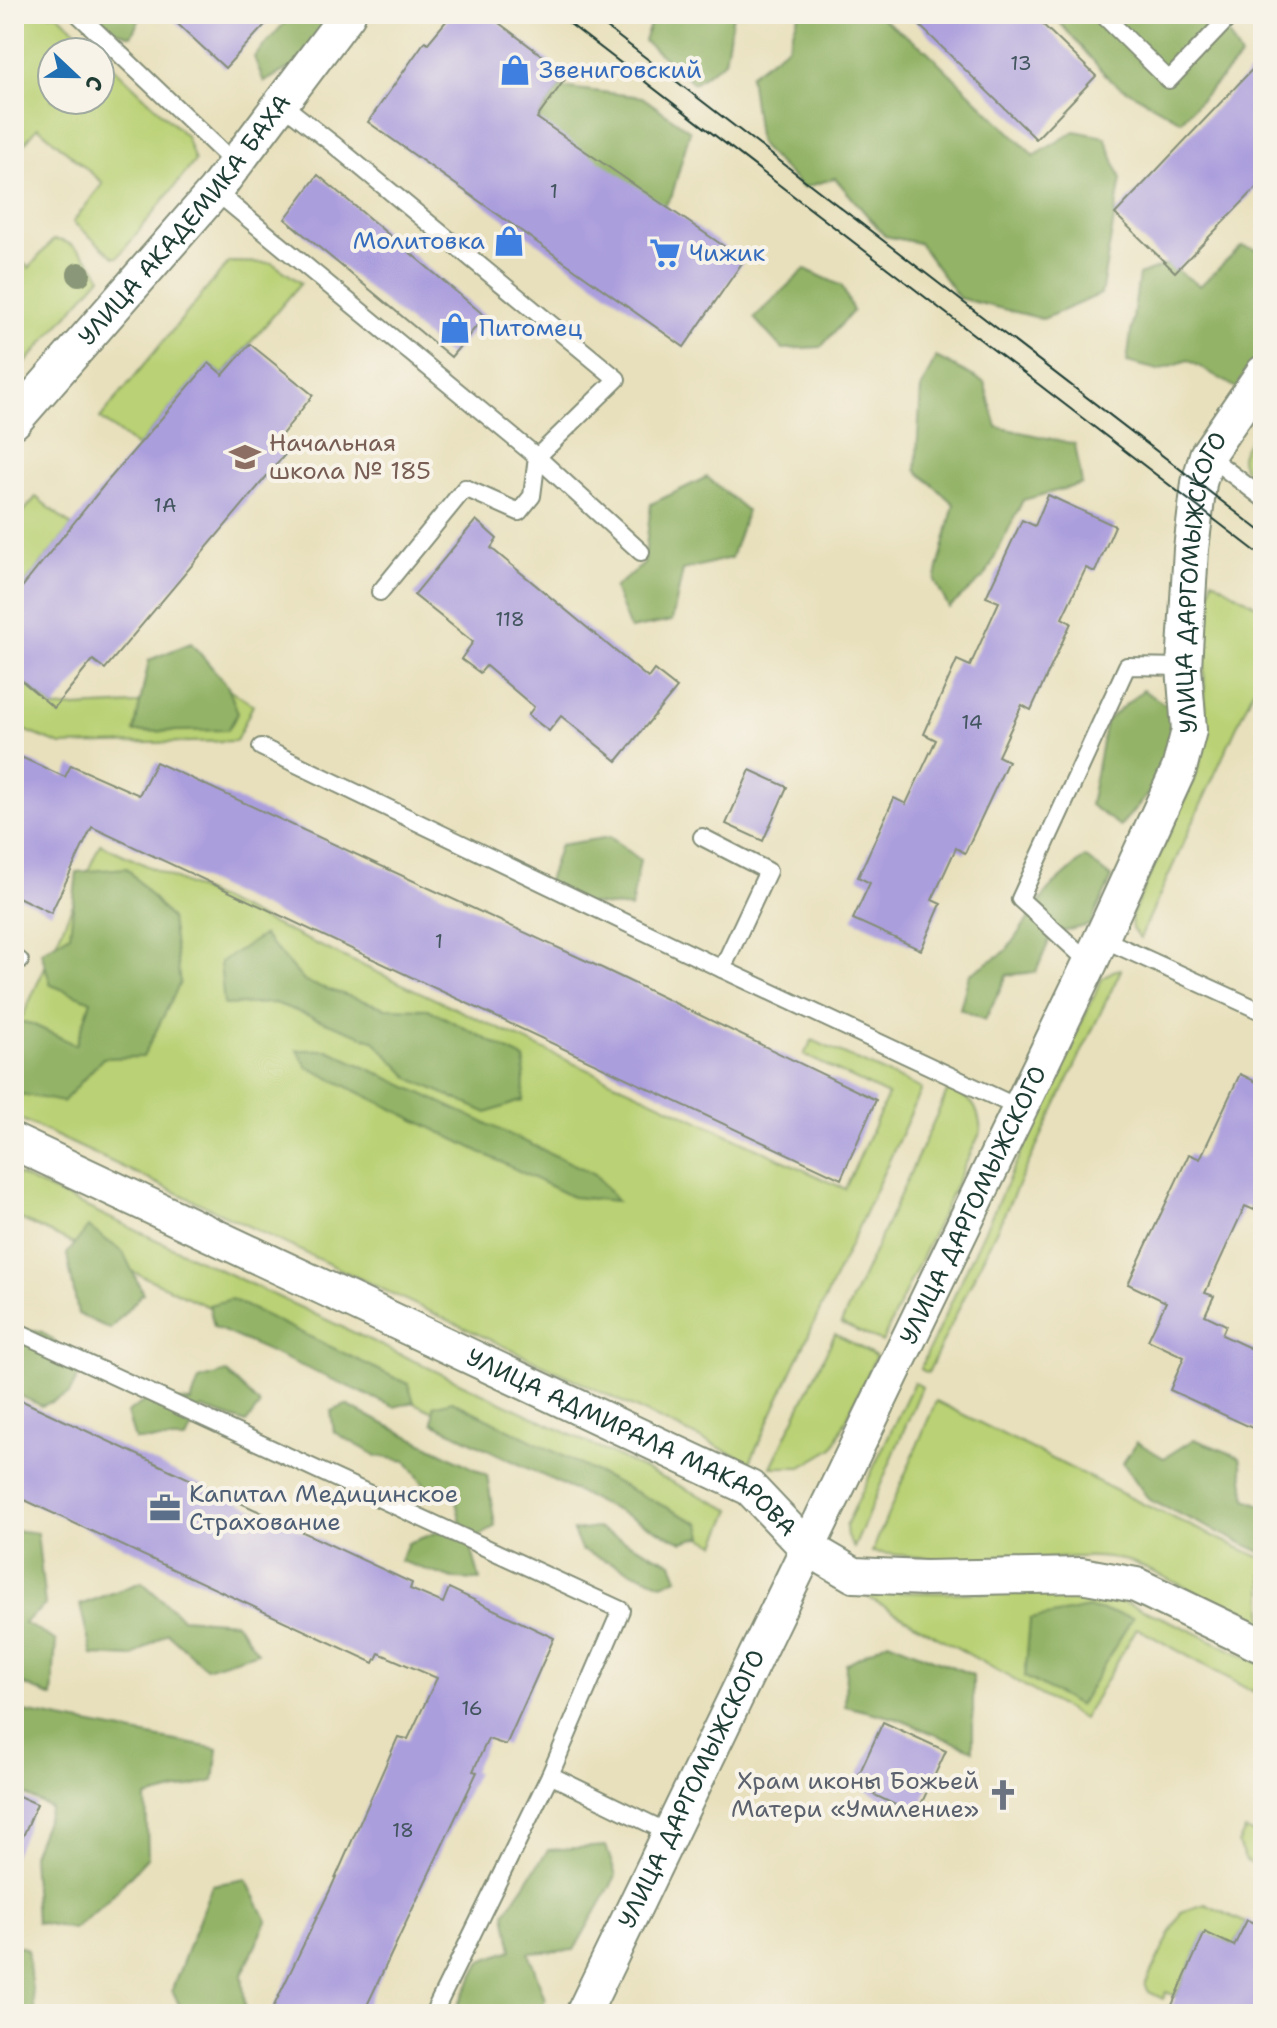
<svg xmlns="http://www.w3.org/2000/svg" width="1277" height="2028" viewBox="0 0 1277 2028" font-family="'Shantell Sans',sans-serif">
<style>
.green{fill:#bad175;stroke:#6c8754;stroke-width:2}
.forest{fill:#93b366;stroke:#59784d;stroke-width:2}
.building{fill:#ab9edd}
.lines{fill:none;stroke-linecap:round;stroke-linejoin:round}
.service-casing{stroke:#848e78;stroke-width:20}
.minor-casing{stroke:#848e78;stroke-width:38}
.service{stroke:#fff;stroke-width:16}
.minor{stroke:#fff;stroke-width:34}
.tram{stroke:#1f3d34;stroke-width:2}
.tree{fill:#8a9778}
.labels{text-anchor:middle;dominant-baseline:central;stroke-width:8;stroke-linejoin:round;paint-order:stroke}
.number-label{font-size:20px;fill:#42555e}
.shop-label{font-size:24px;fill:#366cbe;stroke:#f7f3e8;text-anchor:start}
.street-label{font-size:24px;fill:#1f3d34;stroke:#f7f3e8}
.education-label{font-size:24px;fill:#785e54;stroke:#f7f3e8;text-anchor:start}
.service-label{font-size:24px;fill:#4e5e75;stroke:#f7f3e8;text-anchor:start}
.worship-label{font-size:24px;fill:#5b616d;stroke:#f7f3e8;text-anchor:end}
</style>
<rect width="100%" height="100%" fill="#f7f3e8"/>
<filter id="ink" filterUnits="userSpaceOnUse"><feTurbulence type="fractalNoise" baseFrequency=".0125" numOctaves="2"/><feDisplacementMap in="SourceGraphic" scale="16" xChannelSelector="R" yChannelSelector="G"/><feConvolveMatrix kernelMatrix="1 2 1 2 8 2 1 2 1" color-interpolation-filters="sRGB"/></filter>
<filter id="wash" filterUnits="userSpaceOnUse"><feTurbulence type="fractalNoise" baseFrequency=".006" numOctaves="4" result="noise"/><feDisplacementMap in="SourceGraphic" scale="32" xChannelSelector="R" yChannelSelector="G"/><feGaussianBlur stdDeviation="1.8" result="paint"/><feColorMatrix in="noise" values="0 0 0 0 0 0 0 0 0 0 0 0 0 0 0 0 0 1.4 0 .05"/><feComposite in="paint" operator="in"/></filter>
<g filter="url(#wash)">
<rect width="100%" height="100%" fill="#e8e0bc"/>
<g class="green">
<path d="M14,14H58L98,52H52V100H100V54L186,136L195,161L118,257H114L73,222L103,183L38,127L14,156Z"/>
<path d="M53,240C74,239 91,261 101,277L14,376V255L29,268Z"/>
<path d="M229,262L272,263L301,283L223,375L209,364L137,447L100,418Z"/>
<path d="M1263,425V486C1229,460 1239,453 1263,425Z"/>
<path d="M36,497L72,526L14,597V523Z"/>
<path d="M1212,579L1263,610V669L1140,938L1132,929L1131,917L1192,784L1205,747L1204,655Z"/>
<path d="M205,673L253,705L236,741L61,745L14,726V674L54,708L136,704Z"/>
<path d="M100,844L845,1189L888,1095L804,1055L812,1040L922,1089L750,1462L14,1116V1012L23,1016Z"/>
<path d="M1121,969V970L928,1373L920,1369L1102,979L1113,971Z"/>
<path d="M949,1088C973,1101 978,1104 981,1131L882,1342L841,1324Z"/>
<path d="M14,1173L731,1510L716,1544L14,1216Z"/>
<path d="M835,1334L876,1356L833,1448L801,1467H771Z"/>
<path d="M914,1382L922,1387L854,1548L847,1537L846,1526Z"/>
<path d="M936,1401L1145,1505L1263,1559V1624L1132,1562C1090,1552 1063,1559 1021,1561C972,1563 922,1558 872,1552Z"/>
<path d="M859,1592L1095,1594C1154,1610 1208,1639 1263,1665L1253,1692L1137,1628L1083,1719Z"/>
<path d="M1245,1830L1263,1837V1869L1246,1861L1238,1844Z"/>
<path d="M1205,1904L1246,1923L1234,1946L1205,1933L1176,1996L1166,1992L1163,1999L1149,1992L1145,1985L1181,1912Z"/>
</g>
<g class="forest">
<path d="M83,14H142V15L131,36L91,23Z"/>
<path d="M289,14H333L297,64L264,82L254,57L290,17Z"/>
<path d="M654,14H733L725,61L694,83L644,41Z"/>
<path d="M799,14H876L926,50L1034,156L1075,131L1105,137L1121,179L1101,294L1043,319L959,298L919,243L885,236L835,178L803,188L759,144L750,75L788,46Z"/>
<path d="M1052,14H1217L1241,57L1181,121L1111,81Z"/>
<path d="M559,87L642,97L690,131L672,195L650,227L527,135Z"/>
<path d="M1242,246L1263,251V383L1240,390L1188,360L1158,370L1127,362L1139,275L1168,264L1200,286Z"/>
<path d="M805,269L842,286L853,311L821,347L782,349L754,318Z"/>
<path d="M936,357L984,382L997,427L1075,444L1082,484L1023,500L986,575L949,608L935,581L954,504L916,470L921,388Z"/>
<path d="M707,477L747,511L731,558L683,570L672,621L630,629L614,588L644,564L651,504Z"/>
<path d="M191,643L227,685L238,713L228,730L134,732L149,660Z"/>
<path d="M1143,690L1174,710L1164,777L1120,826L1090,805L1106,721Z"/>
<path d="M610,837L640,860L631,908L572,902L547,884L560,845Z"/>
<path d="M1085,857L1112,878L1090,925L1052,934L1036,972L1007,975L985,1020L960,1009L969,975L1006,951L1049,889Z"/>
<path d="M127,868L171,919L180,983L143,1057L103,1058L63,1102L14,1093V1020L32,1024L76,1045L91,1001L51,985L41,952L70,934L77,872Z"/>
<path d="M263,935L305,982L386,1008L428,1009L525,1059L523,1100L487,1113L411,1079L373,1040L275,1003L224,1005L220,962Z"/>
<path d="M297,1050H328L595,1174L617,1201L572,1197L307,1067Z"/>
<path d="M88,1227L123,1252L143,1293L110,1329L78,1314L67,1254Z"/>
<path d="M231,1299L408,1384L414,1402L394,1407L214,1327L209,1305Z"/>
<path d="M14,1328L42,1332L84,1365L69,1394L42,1406L14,1393Z"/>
<path d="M226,1372L260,1405L246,1423L201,1408L186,1440H135L127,1413L148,1399L191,1402L199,1380Z"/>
<path d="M452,1401L700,1524L703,1536L682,1542L433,1423V1406Z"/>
<path d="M346,1405L487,1475L495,1526L470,1543L480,1580L453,1579L400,1561L408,1543L461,1523L455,1497L432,1495L406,1461L377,1456L334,1432L331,1411Z"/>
<path d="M1194,1439L1240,1457L1246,1499L1263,1506V1553L1149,1500L1123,1463L1137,1442L1164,1458Z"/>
<path d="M597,1528L672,1563L678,1578L662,1584L581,1550L573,1531Z"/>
<path d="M14,1530L37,1533L45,1605L24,1623L56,1641L52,1697L14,1680L17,1628L14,1623Z"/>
<path d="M142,1582L182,1618L235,1622L258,1652L206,1668L167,1633L132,1657L92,1655L80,1605Z"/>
<path d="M1089,1608L1133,1617L1079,1706L1025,1677L1030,1619Z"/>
<path d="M888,1641L973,1675V1750L898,1719L845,1706L846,1664Z"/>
<path d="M14,1710L218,1749L214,1781L146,1798L148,1857L102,1906L73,1929L36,1922L32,1855L51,1808L14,1789Z"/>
<path d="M606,1846L616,1876L574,1950L529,1953L545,2000L537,2014H453L481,1961L512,1950L505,1913L548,1850Z"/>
<path d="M246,1879L267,1921L242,1975L246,2014H184L172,1990L212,1885Z"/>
<path d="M14,1944L27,1949L35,2014H14Z"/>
</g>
<g id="blocks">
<g class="building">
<path d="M167,14H275L225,68Z"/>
<path d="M452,14H487L568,75L537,118L744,260L684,347L368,122L425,41L428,43Z"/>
<path d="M908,14H1032L1096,76L1036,139Z"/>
<path d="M1263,58V181L1175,272L1115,214Z"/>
<path d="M318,175L485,316L451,357L285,219Z"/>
<path d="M250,344L313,395L276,442L287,452L105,669L93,660L54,708L14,674V628L17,624L14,622V597L105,484L209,363L223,375Z"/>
<path d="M1048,495L1115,526L1095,572L1086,568L1062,618L1071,623L1031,710L1022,705L998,756L1008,761L965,853L956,848L932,900L941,904L921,950L853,919L870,883L858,877L894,798L906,804L936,740L924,734L957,660L970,666L999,602L986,597L1022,520L1035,526Z"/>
<path d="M476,520L497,539L491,548L648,678L654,670L677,688L617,761L561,716L549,731L528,715L534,707L486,666L480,673L461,659L473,642L414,595Z"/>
<path d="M14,754L65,777L71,765L139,795L156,762L604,969L876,1100L841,1179L92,827L51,913L14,895Z"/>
<path d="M750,770L787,787L763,841L726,824Z"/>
<path d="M1240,1074L1263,1085V1191L1254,1210L1245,1206L1205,1293L1214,1296L1205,1315L1226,1325L1222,1335L1263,1354V1433L1170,1390L1184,1357L1148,1340L1166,1302L1128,1284L1189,1154L1200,1159Z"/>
<path d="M14,1397L412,1583L410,1589L443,1603L449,1588L554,1638L506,1745L488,1739L473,1771L477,1772L363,2014H270L331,1888L398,1737L408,1739L437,1678L379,1653L374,1663L14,1495Z"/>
<path d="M883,1722L946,1751L916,1815L854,1785Z"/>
<path d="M14,1794L37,1804L14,1857Z"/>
<path d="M1247,1920L1263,1927V2014H1168L1205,1932L1234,1946Z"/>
</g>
</g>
</g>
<g filter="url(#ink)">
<use href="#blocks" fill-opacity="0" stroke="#848e78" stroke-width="2"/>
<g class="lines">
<defs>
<g id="service">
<path d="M78,14L235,164"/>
<path d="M1102,14L1169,80L1232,14"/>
<path d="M282,104L333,144L617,379L537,457L532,496L519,512L465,488L380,592"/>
<path d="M215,191L537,457L641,552"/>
<path d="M1207,455L1263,498"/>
<path d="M261,747L722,969L1019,1108"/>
<path d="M702,837L768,871L722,969"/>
<path d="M1101,938L1263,1012"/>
<path d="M14,958L20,961"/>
<path d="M1090,963L1020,899L1127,666L1184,667"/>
<path d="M14,1330L621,1610L550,1775L433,2014"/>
<path d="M550,1775L669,1833"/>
</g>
<g id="minor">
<path id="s1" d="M14,421L215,191L348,14"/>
<path id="s2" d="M14,1142L750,1488L806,1547L854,1575L925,1578L1081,1575L1136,1585L1263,1646"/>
<path id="s3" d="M583,2014L1090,963L1179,769L1189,730L1184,667L1191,549L1199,483L1207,455L1263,373"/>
</g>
</defs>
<use href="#service" class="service-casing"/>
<use href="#minor" class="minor-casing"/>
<use href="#service" class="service"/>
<use href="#minor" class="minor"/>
<g class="tram">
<path d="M557,14L1263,557"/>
<path d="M589,14L1263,533"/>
</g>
</g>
<circle class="tree" cx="79" cy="274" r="12"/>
</g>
<defs>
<symbol id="shop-bare" viewBox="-9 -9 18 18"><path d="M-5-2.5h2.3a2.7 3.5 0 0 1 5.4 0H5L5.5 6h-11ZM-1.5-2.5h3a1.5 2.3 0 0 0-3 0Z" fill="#3f7fe0" stroke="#f7f3e8" stroke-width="2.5" paint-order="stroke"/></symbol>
<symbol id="supermarket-bare" viewBox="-9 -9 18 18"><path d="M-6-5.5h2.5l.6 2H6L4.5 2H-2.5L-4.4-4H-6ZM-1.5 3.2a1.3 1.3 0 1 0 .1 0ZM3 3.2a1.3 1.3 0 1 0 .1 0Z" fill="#3f7fe0" stroke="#f7f3e8" stroke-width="2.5" paint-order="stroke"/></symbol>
<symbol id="school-bare" viewBox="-9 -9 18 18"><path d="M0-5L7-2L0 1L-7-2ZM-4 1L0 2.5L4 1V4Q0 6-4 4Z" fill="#8d6e63" stroke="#f7f3e8" stroke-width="2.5" paint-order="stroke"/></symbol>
<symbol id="office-bare" viewBox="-9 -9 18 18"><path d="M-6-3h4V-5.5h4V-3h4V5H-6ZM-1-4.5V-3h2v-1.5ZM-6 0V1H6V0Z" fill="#5c6f8a" stroke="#f7f3e8" stroke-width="2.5" paint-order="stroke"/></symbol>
<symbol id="church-bare" viewBox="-9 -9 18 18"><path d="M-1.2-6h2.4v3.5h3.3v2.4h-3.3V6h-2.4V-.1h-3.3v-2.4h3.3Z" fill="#6b7280" stroke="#f7f3e8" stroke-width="2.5" paint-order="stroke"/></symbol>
</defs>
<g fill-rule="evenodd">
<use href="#shop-bare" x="493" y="48" width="44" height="44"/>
<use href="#shop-bare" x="487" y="219" width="44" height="44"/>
<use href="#supermarket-bare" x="643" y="231" width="44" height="44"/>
<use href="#shop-bare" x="433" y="306" width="44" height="44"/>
<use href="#school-bare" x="223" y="435" width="44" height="44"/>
<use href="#office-bare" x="143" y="1486" width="44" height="44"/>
<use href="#church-bare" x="981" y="1773" width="44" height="44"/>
</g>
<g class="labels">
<g class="number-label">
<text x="1021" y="63">13</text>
<text x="554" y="191">1</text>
<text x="165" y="505">1А</text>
<text x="510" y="619">118</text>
<text x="972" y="722">14</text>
<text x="439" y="941">1</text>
<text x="472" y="1708">16</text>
<text x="403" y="1830">18</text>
</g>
<g class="shop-label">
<text x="539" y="70">Звениговский</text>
<text x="485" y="241" text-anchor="end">Молитовка</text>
<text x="689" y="253">Чижик</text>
<text x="479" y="328">Питомец</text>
</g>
<g class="street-label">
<text stroke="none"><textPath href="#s1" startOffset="264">УЛИЦА АКАДЕМИКА БАХА</textPath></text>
<text stroke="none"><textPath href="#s3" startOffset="1570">УЛИЦА ДАРГОМЫЖСКОГО</textPath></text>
<text stroke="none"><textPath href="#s3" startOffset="898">УЛИЦА ДАРГОМЫЖСКОГО</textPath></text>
<text stroke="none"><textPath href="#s2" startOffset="688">УЛИЦА АДМИРАЛА МАКАРОВА</textPath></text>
<text stroke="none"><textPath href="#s3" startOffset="250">УЛИЦА ДАРГОМЫЖСКОГО</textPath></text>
</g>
<g class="education-label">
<text x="269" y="443">Начальная<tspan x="269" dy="28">школа № 185</tspan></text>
</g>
<g class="service-label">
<text x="189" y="1494">Капитал Медицинское<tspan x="189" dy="28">Страхование</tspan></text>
</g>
<g class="worship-label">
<text x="979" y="1781">Храм иконы Божьей<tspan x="979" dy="28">Матери «Умиление»</tspan></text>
</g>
</g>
<rect width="1277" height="2028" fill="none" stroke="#f7f3e8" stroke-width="48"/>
<g transform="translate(76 76) rotate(112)"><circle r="38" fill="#f7f3e8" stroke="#a1aaa0" stroke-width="2"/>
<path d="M0-6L14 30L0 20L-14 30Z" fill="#1f6fb2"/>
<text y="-12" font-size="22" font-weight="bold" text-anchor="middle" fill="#1f3d34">С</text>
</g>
</svg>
